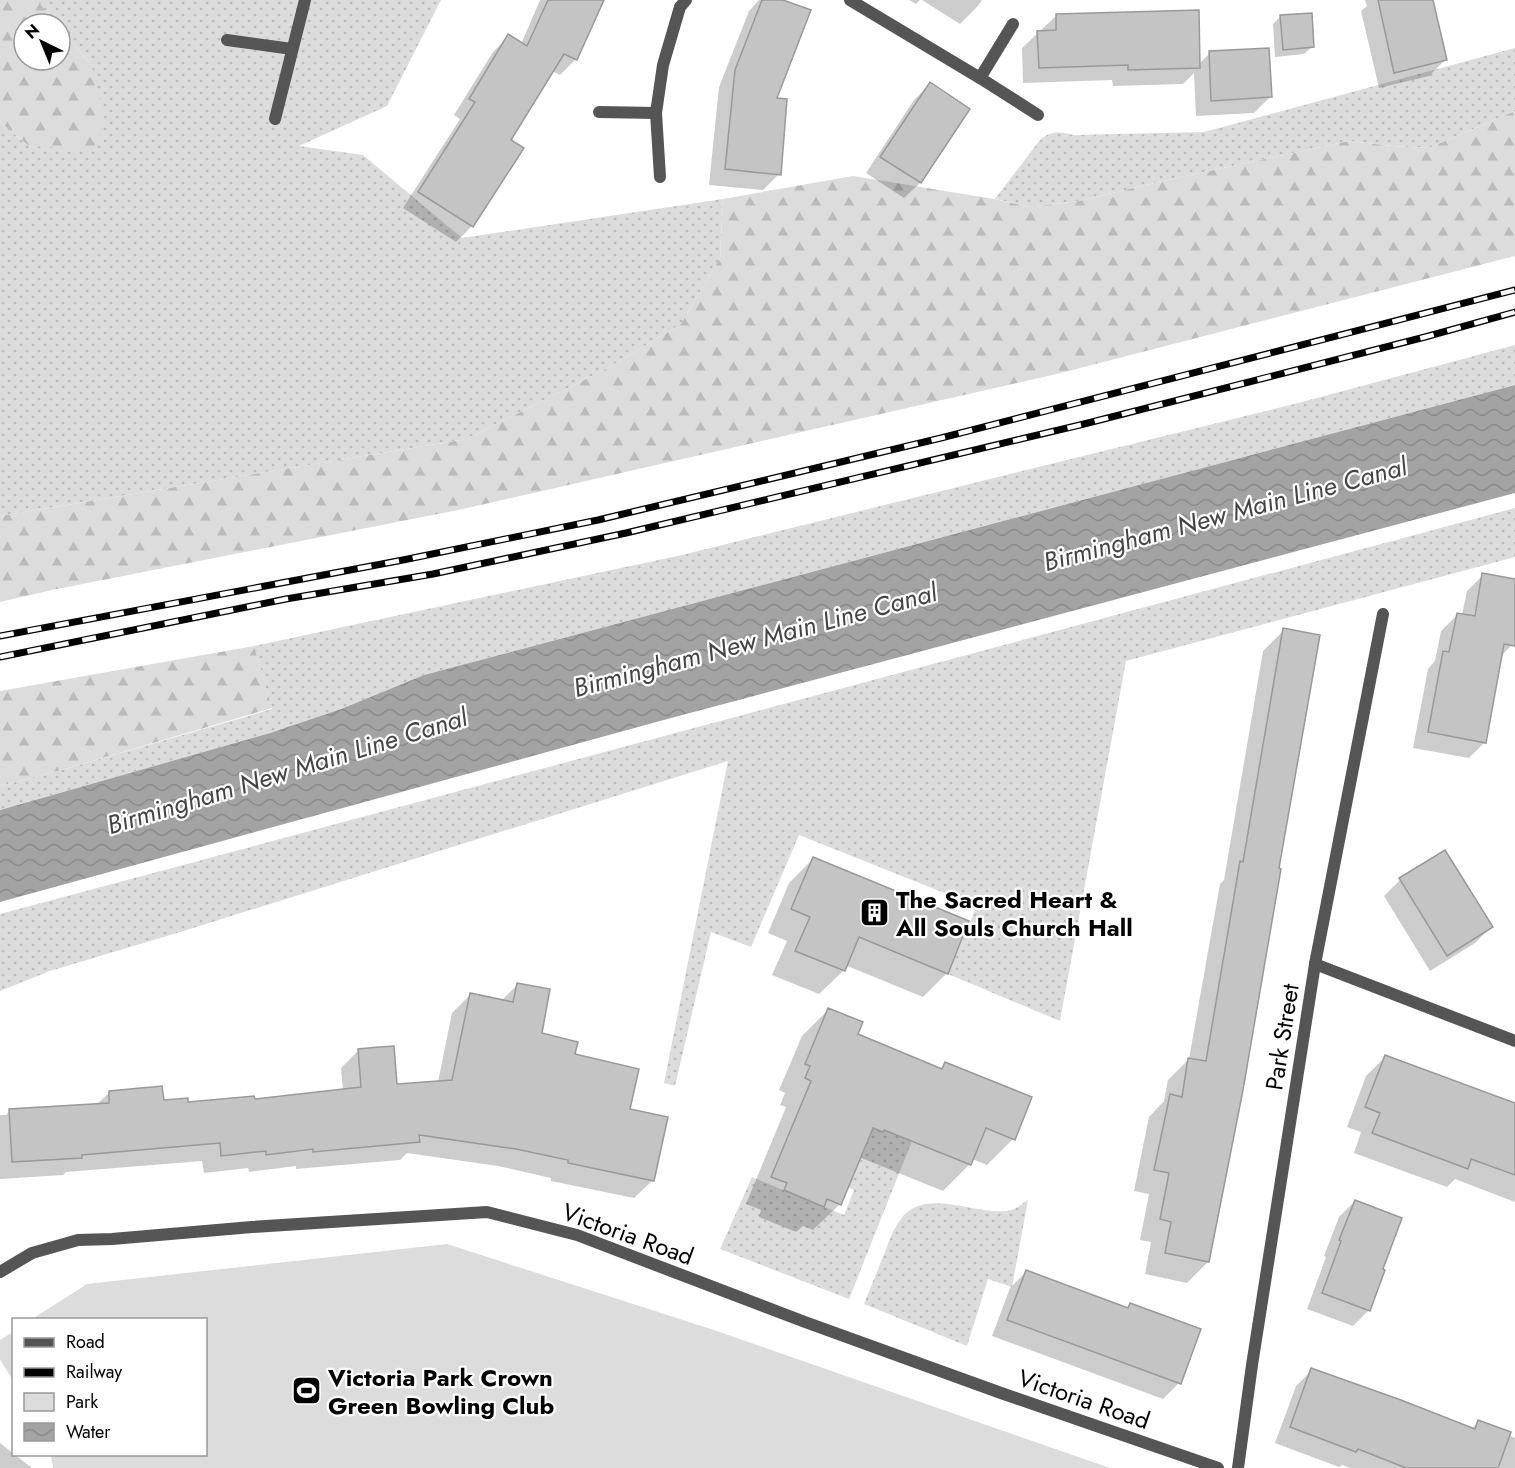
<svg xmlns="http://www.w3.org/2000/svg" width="1515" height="1468" viewBox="0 0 1515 1468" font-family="Jost,sans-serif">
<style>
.grass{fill:url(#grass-dots)}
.forest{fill:url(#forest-firs)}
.park{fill:#dcdcdc}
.water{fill:url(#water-waves)}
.shadow{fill:#0003}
.building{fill:#c4c4c4;stroke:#999;stroke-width:1.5}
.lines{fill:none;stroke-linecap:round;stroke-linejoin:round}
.lane{stroke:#555;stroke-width:12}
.street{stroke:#555;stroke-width:12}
.rail-casing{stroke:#000;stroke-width:7}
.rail{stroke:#fff;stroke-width:4.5;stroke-dasharray:14;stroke-linecap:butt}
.labels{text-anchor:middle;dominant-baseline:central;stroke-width:4.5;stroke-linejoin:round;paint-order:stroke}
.poi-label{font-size:24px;font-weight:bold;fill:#000;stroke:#fff;text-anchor:start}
.street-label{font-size:24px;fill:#000;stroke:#fff}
.water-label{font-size:26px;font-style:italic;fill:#444;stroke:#fff}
</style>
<defs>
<pattern id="grass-dots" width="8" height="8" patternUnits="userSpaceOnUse" patternTransform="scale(1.5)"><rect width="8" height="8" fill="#dcdcdc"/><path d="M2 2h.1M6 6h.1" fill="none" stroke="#bbb" stroke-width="1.8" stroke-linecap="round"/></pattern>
<pattern id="forest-firs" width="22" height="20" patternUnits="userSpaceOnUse" patternTransform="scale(1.5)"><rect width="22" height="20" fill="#dcdcdc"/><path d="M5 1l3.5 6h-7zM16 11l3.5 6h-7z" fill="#bbb"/></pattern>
<pattern id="water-waves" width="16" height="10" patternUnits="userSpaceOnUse" patternTransform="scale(1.5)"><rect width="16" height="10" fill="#a3a3a3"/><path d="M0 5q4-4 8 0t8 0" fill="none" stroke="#8b8b8b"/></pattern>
</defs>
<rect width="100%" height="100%" fill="#fff"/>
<g class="grass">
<path d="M37,0H441L387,106L299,146L363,155L462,238L723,199L720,258L681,324L606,369L467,439L0,516V122L29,146L92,66L60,28V24H57Z"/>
<path d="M1515,48V111L1429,148L1392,146L1349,141L1158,182L1079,201L1031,207L995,199L1040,140C1052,130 1060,132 1074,135L1204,132Z"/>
<path d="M1515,345V385L424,675L341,709L270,733L0,810V786L65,769L272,709L254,646L682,555L1298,403Z"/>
<path d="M1515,508V557L1126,661L1060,1021L948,974L977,906L799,835L751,947L711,932L675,1086L664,1083L728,761L177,933L50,971L0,991V914Z"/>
<path d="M898,1095L918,1126L849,1299L720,1249L752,1177L844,1215L854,1190L848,1187L873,1128Z"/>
<path d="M1028,1200L1012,1287L988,1279L967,1346L864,1304C871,1287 878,1269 885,1252C889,1241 893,1229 901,1219C926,1185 978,1218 1012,1210C1017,1208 1023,1203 1028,1200Z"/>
</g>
<g class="forest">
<path d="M0,0H37L57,24H24V60H60V28L92,66L105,120L95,150L29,146L0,122Z"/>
<path d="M1515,111V256L1057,374L463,509L52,590L0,602V516L467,439L606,369L681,324L720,258L723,199L853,176L994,199L1031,207L1079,201L1158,182L1349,141L1392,146L1429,148Z"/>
<path d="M254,646L272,708L65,769L0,786V691Z"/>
</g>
<g class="park">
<path d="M447,1244L717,1331L1110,1468H53L51,1455L206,1454V1320L32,1319L87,1284Z"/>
<path d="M13,1332V1380L0,1360V1340Z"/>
</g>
<path class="water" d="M1515,385V493L660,721L0,902V810L270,733L341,709L424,675Z"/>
<g class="shadow">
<path d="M540,0H603L576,59L560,75L552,71L509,140L522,148L472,226L456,242L403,208L460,119L454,115L493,52L509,36L521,44Z"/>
<path d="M759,0H779L775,100L779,174L763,190L709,185L719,87L749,11Z"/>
<path d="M909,0H920L916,4Z"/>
<path d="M922,0H982L976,8L960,24Z"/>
<path d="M1365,0H1431L1445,60L1429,76L1379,88L1361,11L1367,6Z"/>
<path d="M1057,15L1199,64L1210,53L1270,97L1254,113L1196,116L1194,73L1183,84L1113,86L1112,80L1023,83L1022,48Z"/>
<path d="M1281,16L1312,47L1304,54L1275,57L1273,24Z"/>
<path d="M930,84L968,109L920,183L904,198L866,173L914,100Z"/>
<path d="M1483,575L1515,580V629L1512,645L1501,656L1485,742L1469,758L1413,748L1428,669L1435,661L1441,631L1457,615H1462L1467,591Z"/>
<path d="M1284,630L1208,1262L1187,1283L1145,1274L1151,1242L1140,1240L1149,1194L1134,1191L1149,1117L1164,1101L1168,1080L1189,1059L1220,884L1224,880L1263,651Z"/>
<path d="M813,859L947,973L923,997L845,965L843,971L819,994L772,975L787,941L768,933L789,883Z"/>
<path d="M1400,880L1491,927L1475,943L1430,971L1384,896Z"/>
<path d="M518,984L541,1035L573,1055L628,1110L652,1181L634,1198L551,1181V1178L498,1166L407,1153L400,1160L296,1169V1166L249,1172L248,1168L204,1173L202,1161L66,1172L63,1175L0,1179V1115H6L10,1111L96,1105L110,1092L162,1102L187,1104L253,1101L343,1091L341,1068L359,1050L396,1086L438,1082L452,1013L470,995L501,1001Z"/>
<path d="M828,1010L856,1035L939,1070L945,1063L1013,1139L987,1165L972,1159L970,1164L943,1191L859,1157L840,1204L813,1230L803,1226L796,1232L759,1217L761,1210L746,1204L786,1107L780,1105L785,1093L779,1090L802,1036Z"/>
<path d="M1385,1057L1515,1118V1202L1455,1179L1447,1187L1354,1153L1361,1132L1347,1127L1366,1076Z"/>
<path d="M1355,1201L1369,1310L1353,1326L1307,1309L1326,1257L1324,1256L1339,1217Z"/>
<path d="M1026,1272L1126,1309L1130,1304L1179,1383L1163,1399L992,1336L1010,1288Z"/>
<path d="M1312,1370L1471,1429L1479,1422L1515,1438V1468H1350L1342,1465L1339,1467L1275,1443L1296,1386Z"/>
<path d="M0,1443L14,1454L32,1468H0Z"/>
</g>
<g class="building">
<path d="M548,0H604L577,60L564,54L511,140L524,148L473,227L418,192L475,102L469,99L508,34L527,46Z"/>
<path d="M762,0H783L811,10L777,98L787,99L781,175L725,169L735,70Z"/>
<path d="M1378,0H1433L1447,60L1394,73Z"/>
<path d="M1199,10L1200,68L1128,70V65L1039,68L1037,31L1056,30V14Z"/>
<path d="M1312,13L1314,47L1283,50L1280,15Z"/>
<path d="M1269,48L1272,97L1211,101L1209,51Z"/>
<path d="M930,82L970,109L921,183L880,157Z"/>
<path d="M1482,573L1515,579V646L1504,644L1486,743L1428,732L1443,651L1449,652L1457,613L1475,616Z"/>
<path d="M1283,628L1320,635L1279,868L1281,869L1243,1090L1209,1262L1165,1253L1171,1222L1160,1219L1169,1173L1154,1170L1170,1094L1182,1097L1188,1058L1206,1061L1240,861L1243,862Z"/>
<path d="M1445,850L1493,927L1447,956L1399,878Z"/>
<path d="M813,857L969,921L948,974L859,937L845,971L795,951L810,917L791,909Z"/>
<path d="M517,983L550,989L542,1033L578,1042L575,1054L639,1069L630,1109L668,1117L654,1181L568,1163V1160L516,1149L419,1135L420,1142L313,1152V1149L266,1155V1151L221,1156L220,1143L82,1155V1158L12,1162L9,1109L109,1103V1091L162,1086L164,1100L188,1098V1102L254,1096L255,1099L361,1087L358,1049L379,1047L394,1046L397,1084L452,1080L470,993L513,1002Z"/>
<path d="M828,1008L863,1022L858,1034L942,1069L945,1062L1032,1097L1015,1140L986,1128L971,1165L884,1130L883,1132L873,1128L841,1205L827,1199L824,1207L784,1190L787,1183L771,1177L811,1081L805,1078L810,1066L805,1064Z"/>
<path d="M1385,1055L1515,1103V1175L1471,1159L1468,1169L1372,1133L1380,1113L1365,1107Z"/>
<path d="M1355,1200L1402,1218L1383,1269L1385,1270L1370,1311L1322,1293L1341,1241L1339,1240Z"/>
<path d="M1026,1270L1128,1308L1130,1303L1201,1329L1181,1384L1007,1320Z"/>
<path d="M1311,1368L1401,1400L1475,1429L1478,1420L1511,1432L1498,1468H1406L1358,1449L1356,1452L1290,1427Z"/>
</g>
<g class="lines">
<g class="lane">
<path d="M227,40L292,49"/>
<path d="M275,119L305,0"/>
</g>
<g class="street">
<path d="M850,0L980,78L1038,115"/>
<path d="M980,78L1013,24"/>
<path d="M599,112L656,113"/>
<path d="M660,177L656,113L663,65L680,7L686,0"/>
<path d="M1315,964L1515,1041"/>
<path d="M0,1272L32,1253L78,1240L112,1239L252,1227L487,1212L577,1235L805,1322L1001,1393L1218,1468"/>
<path d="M1238,1468L1252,1365L1315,964L1383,614"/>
</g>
<defs>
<g id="rail">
<path d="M0,636L403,560L598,520L941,438L1515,290"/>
<path d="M0,657L286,599L433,574L626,533L1084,424L1425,337L1515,312"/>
</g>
</defs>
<use href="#rail" class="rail-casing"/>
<use href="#rail" class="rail"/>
</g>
<defs>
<symbol id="building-square" viewBox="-11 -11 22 22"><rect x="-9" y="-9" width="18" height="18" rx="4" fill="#000" stroke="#fff"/><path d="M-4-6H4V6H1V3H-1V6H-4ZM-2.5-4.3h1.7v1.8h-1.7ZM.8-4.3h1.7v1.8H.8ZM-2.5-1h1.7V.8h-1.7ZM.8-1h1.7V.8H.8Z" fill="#fff"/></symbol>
<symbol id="stadium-square" viewBox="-11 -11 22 22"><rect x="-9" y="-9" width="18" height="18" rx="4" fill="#000" stroke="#fff"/><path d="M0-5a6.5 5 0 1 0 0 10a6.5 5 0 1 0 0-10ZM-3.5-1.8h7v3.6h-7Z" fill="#fff"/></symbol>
</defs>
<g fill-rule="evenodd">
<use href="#building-square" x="858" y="896" width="33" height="33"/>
<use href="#stadium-square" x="290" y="1374" width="33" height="33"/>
</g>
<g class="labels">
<g class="poi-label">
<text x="896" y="899">The Sacred Heart &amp;<tspan x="896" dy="28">All Souls Church Hall</tspan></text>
<text x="328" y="1377">Victoria Park Crown<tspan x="328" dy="28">Green Bowling Club</tspan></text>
</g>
<g class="street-label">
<text transform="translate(1282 1037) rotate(-81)">Park Street</text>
<text transform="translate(628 1234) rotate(20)">Victoria Road</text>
<text transform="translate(1084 1399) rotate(19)">Victoria Road</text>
</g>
<g class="water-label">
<text transform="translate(1225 514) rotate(-15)">Birmingham New Main Line Canal</text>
<text transform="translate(755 640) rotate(-15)">Birmingham New Main Line Canal</text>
<text transform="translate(287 771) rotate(-17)">Birmingham New Main Line Canal</text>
</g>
</g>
<rect x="12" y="1318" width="195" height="138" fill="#ffffff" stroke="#999999" stroke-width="1.5"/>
<rect x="24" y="1338" width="30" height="9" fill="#555555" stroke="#999999" stroke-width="1.5"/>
<text x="66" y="1348" font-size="18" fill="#000000">Road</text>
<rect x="24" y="1368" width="30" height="9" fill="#000000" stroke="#999999" stroke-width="1.5"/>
<text x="66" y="1378" font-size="18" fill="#000000">Railway</text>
<rect x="24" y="1393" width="30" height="18" fill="#dcdcdc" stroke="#999999" stroke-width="1.5"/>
<text x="66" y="1408" font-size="18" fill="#000000">Park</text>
<rect x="24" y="1423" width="30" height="18" fill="url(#water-waves)" stroke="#999999" stroke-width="1.5"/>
<text x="66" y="1438" font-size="18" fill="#000000">Water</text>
<g transform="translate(42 42) rotate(317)"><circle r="28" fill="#ffffff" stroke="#999999" stroke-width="1.5"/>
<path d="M0-4.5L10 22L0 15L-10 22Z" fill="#000000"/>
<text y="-9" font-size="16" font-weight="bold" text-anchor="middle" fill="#000000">N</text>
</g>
</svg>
